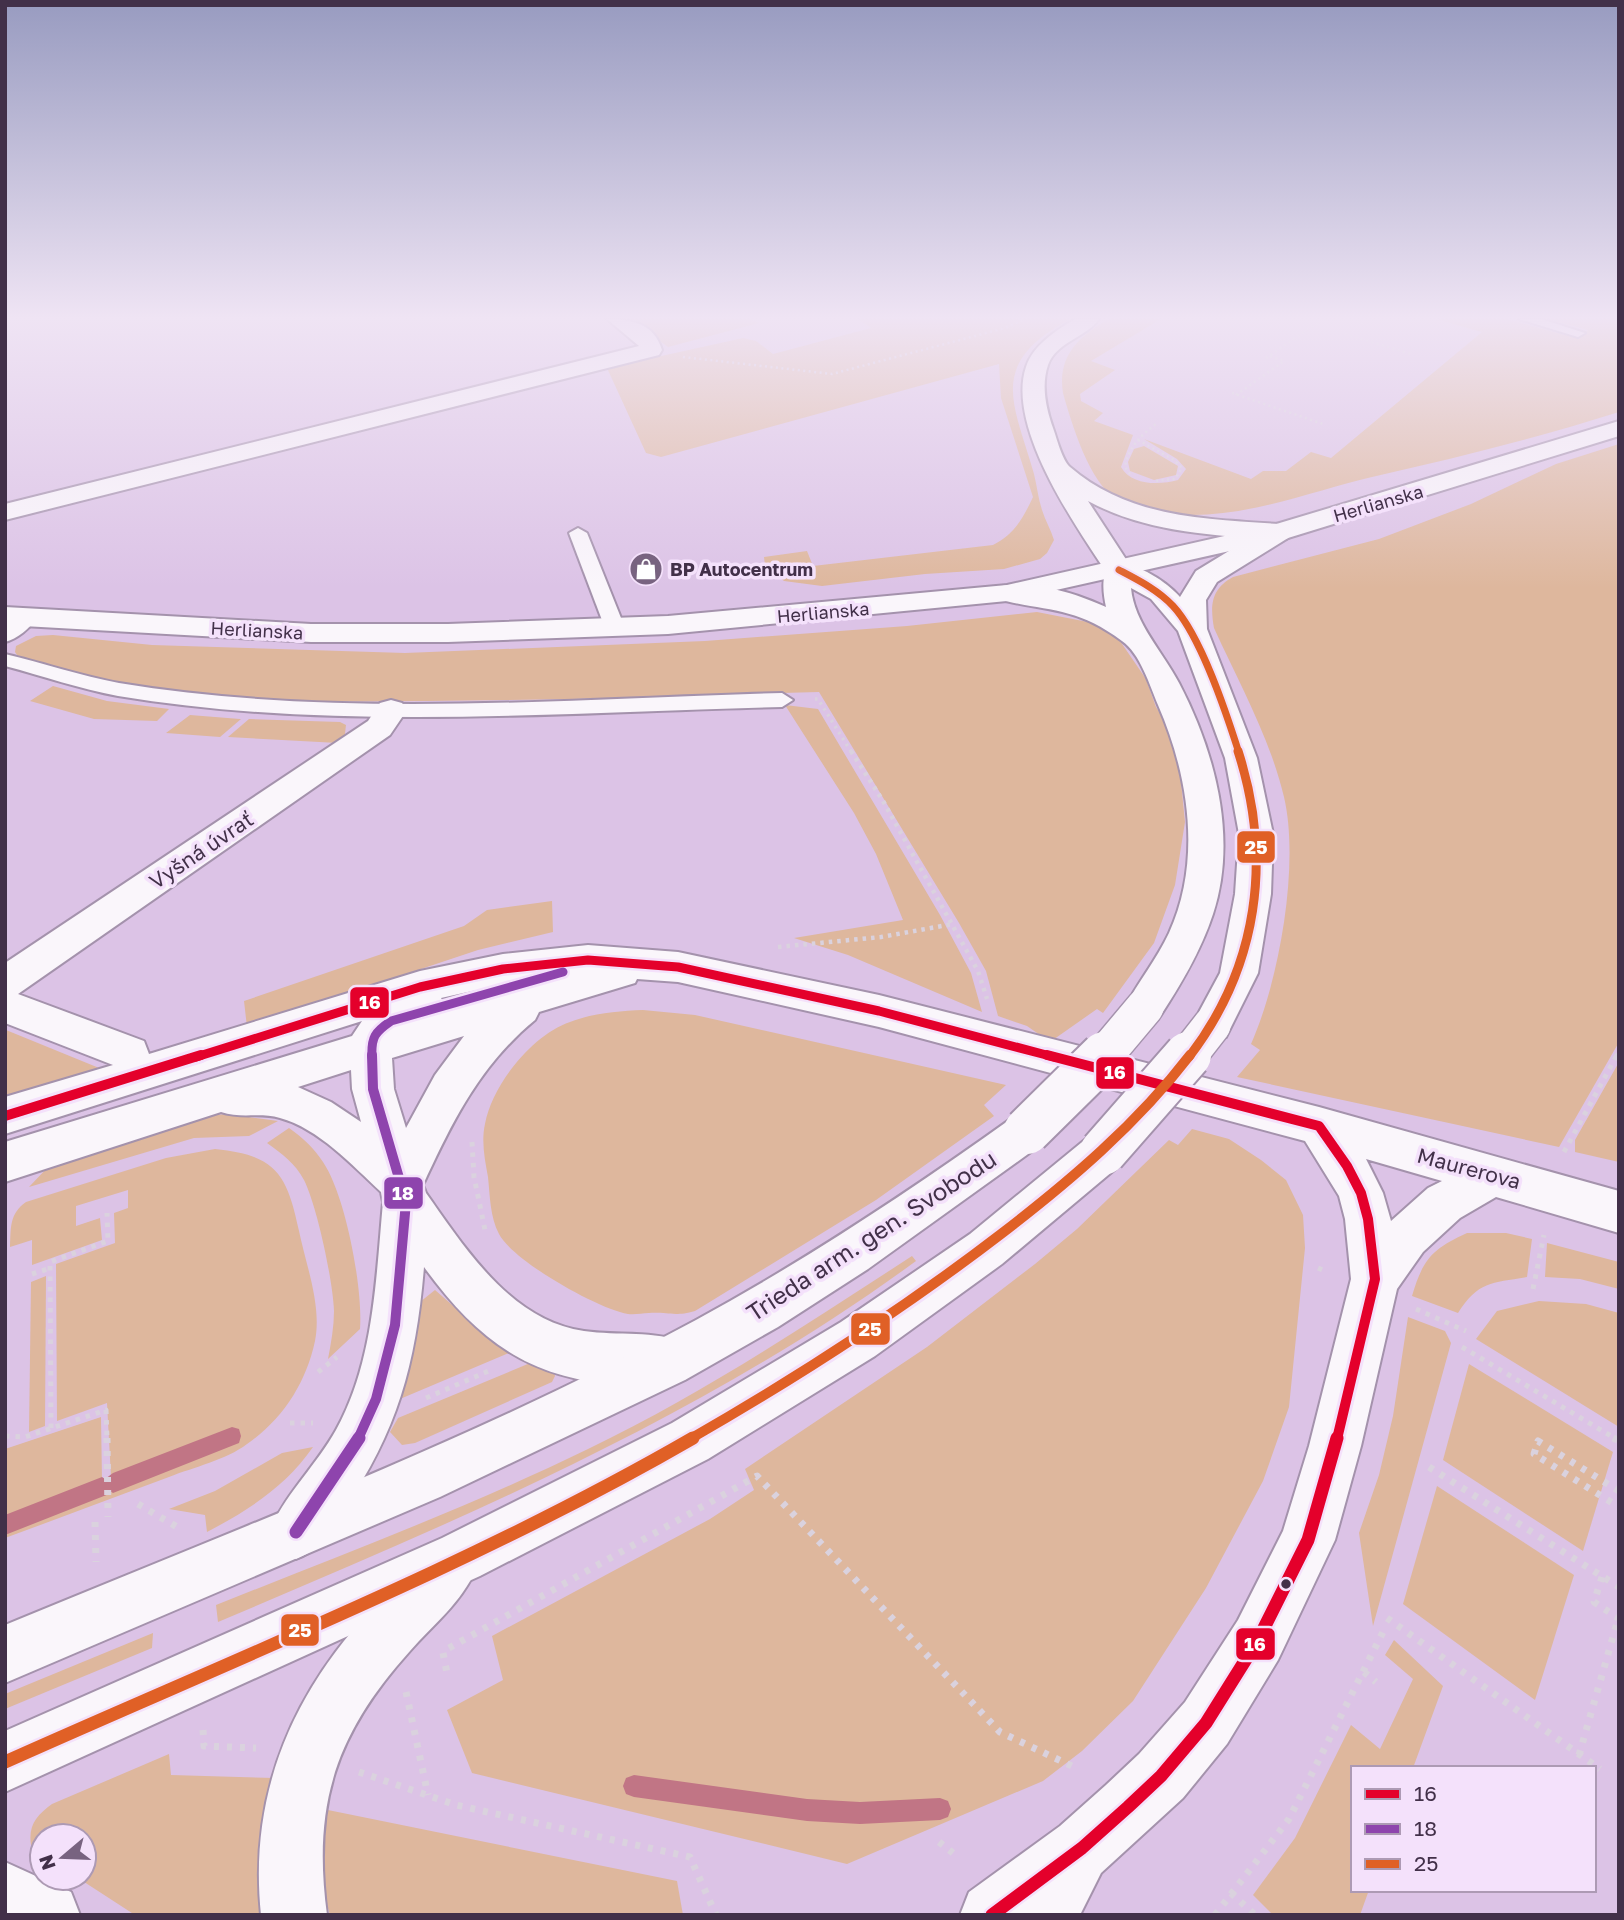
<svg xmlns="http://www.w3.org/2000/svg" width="1624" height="1920" viewBox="0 0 1624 1920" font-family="'Golos Text',sans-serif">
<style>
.green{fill:#deb79d}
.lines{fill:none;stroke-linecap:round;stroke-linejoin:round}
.stream{fill:#c17585;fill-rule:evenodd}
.service-casing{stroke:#a492ac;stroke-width:4}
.minor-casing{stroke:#a492ac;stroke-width:4}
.tertiary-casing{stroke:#a492ac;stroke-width:4}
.primary-casing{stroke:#a492ac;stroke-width:4}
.path-far4{stroke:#dad2de;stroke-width:2.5;stroke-dasharray:2 3.5;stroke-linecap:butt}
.path-far3{stroke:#dad2de;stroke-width:3.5;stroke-dasharray:2.5 4.5;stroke-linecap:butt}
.path-far2{stroke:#dad2de;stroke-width:4.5;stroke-dasharray:3.5 5;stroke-linecap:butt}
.path-far1{stroke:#dad2de;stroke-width:5;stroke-dasharray:4.5 6;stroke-linecap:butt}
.path{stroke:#dad2de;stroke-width:7;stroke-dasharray:5 8;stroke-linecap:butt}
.service{fill:#faf6fb;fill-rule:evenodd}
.minor{fill:#faf6fb;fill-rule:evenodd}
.tertiary{fill:#faf6fb;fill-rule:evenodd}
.primary{fill:#faf6fb;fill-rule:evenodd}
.tertiary-bridge-far1-casing{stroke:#a492ac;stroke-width:40;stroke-linecap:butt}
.tertiary-bridge-casing{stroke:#a492ac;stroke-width:50;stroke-linecap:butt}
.tertiary-bridge-far1{stroke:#faf6fb;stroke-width:37}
.tertiary-bridge{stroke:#faf6fb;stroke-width:46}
.bus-1-far2-casing{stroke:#f4e1fb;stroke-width:14}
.bus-1-far1-casing{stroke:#f4e1fb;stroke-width:16}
.bus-1-casing{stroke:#f4e1fb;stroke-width:18}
.bus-2-far2-casing{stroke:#f4e1fb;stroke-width:14}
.bus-2-far1-casing{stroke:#f4e1fb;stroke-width:16}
.bus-2-casing{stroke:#f4e1fb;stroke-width:18}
.bus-3-far3-casing{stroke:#f4e1fb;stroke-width:11}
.bus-3-far2-casing{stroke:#f4e1fb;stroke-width:14}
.bus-3-far1-casing{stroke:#f4e1fb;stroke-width:16}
.bus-3-casing{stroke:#f4e1fb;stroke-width:18}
.bus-1-far2{stroke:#e4002b;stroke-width:9}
.bus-1-far1{stroke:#e4002b;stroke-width:10}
.bus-1{stroke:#e4002b;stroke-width:13}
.bus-2-far2{stroke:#8e44ad;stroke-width:9}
.bus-2-far1{stroke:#8e44ad;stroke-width:10}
.bus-2{stroke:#8e44ad;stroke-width:13}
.bus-3-far3{stroke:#e06026;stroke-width:7}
.bus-3-far2{stroke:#e06026;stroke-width:9}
.bus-3-far1{stroke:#e06026;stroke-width:10}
.bus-3{stroke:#e06026;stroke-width:13}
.bus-dot{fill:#423049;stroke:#f4e1fb;stroke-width:2.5}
.labels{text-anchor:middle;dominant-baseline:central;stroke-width:7;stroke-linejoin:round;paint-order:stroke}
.far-street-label{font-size:18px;fill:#423049;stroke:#f4e1fb}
.far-poi-label{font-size:18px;font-weight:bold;fill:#423049;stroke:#f4e1fb;text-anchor:start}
.street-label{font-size:21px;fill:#423049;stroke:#f4e1fb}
.near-street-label{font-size:24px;fill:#423049;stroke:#f4e1fb}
.line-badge{stroke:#f4e1fb;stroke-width:2.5}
.badge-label{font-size:19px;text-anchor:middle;font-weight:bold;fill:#fff}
</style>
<rect width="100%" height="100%" fill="#dcc3e6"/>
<g class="green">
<path d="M629,319H751L759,323L668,347Z"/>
<path d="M858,319H1070C987,364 1013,401 1034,474C1037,486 1038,498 1042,510C1045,520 1051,530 1054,540L1047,553L1040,559L1004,569L925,574L822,586L784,581L765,565L764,557L807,551L813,566L993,545C1015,534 1023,518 1033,497L1001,398L999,364L661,457L646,453L607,368L743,338L756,341L773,354L871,328Z"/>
<path d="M1109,319H1161L1091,361L1115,370L1080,394L1081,401L1103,413L1094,421L1133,435L1121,467C1132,486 1160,485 1178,480L1186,469L1177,459L1144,439L1251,479L1263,471H1286L1311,452L1331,458L1482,332L1436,319H1507L1579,339L1588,330L1548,319H1619V412C1537,438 1455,458 1372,477C1292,496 1198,538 1117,499C1090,485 1071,422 1063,393C1057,356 1079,336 1109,319Z"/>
<path d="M1619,444V1042L1559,1147L1237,1077L1260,1050L1251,1044C1279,981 1300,865 1284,797C1270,738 1239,683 1214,628C1210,605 1211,589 1233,577L1379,539L1471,504L1556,464Z"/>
<path d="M1144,446L1178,466L1176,475L1154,480L1130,471L1128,462L1134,449Z"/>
<path d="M1037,612L1093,623L1118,638L1146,679L1156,707L1165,721L1180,772L1185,822L1175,885L1154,943L1103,1013L1097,1009L1050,1042L1027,1026L998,1016L986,971L959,923L819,692C688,696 557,700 426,701C304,702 176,704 58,669C45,665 21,663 15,652L16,646L36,636L53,635L152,645L405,653L705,641L907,626Z"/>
<path d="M53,686L107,701L169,709L157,721L94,719L30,701Z"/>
<path d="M785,705L818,709L940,915L971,973L982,1012L848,955L794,938L903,920L876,854L854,813Z"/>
<path d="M190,715L240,719H241L220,737L166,733Z"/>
<path d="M249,719L340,722L346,725L344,742L338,743L228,737Z"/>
<path d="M552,901L553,932L478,950L247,1027L244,1001L464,926L487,910Z"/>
<path d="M643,1010L695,1015L1006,1085L984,1105L994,1116L876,1200L695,1311C674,1317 669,1312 649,1313C642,1313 635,1315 628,1314C598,1309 513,1261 499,1234C490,1217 490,1196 488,1177C485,1160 481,1142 485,1124C492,1085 532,1035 570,1022C593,1013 619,1011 643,1010Z"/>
<path d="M6,1030L104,1070L5,1100Z"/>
<path d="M1619,1062V1162L1575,1152V1140Z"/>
<path d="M226,1114L278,1121L249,1136L194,1138L29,1187L48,1167L197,1117Z"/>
<path d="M289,1128C303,1138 314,1148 323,1162C346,1196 363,1289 360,1329L328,1359C331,1343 334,1327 334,1311C333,1281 317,1206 304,1180C295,1163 282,1154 267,1143Z"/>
<path d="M1192,1129L1229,1139L1261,1160L1286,1180L1303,1215L1305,1248L1289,1407L1263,1481L1206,1588L1133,1701L1082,1751L1043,1781L847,1864L472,1773L447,1710L503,1680L492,1636L710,1519L754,1490L745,1469L927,1347L1035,1264L1077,1229L1169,1140L1178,1145Z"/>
<path d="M215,1149C276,1155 287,1174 299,1231C306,1265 322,1306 315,1341C306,1383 283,1419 247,1444C226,1460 194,1467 169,1477C114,1497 60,1518 5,1538V1449L101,1417L102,1480L111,1477L107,1403L57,1421L56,1264L115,1243L114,1213L128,1208V1190L76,1206V1226L100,1218L102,1240L32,1265V1240L10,1247C11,1228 9,1214 26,1202L166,1158Z"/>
<path d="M1467,1233H1506L1532,1239L1527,1277C1492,1283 1478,1281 1458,1313L1412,1296C1423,1259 1432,1249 1467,1233Z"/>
<path d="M1547,1243L1619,1262V1289L1580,1279L1545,1277Z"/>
<path d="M912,1256L916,1261C702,1418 461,1519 218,1622L216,1605C341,1555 467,1508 588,1449C702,1394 806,1325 912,1256Z"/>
<path d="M46,1276L45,1426L29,1432L31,1282Z"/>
<path d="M435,1290L482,1331L516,1350L400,1399L415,1306Z"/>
<path d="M1539,1301L1586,1304L1619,1313V1427L1476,1339L1497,1311Z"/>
<path d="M1408,1317L1445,1331L1451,1343L1373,1626L1359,1533L1379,1475L1393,1416Z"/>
<path d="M535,1361L553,1368L555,1376L552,1382L415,1443L402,1445L390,1432L398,1418Z"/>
<path d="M1469,1364L1613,1452L1583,1551L1443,1460Z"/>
<path d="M313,1447C286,1486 249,1510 207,1532L205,1515L169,1509L215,1491L282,1453Z"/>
<path d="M1437,1486L1574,1575L1535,1700L1403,1604Z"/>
<path d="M153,1633L152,1648L5,1709V1694Z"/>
<path d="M1394,1640L1443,1686L1413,1768H1353V1890H1369L1360,1915H1273L1253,1895L1295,1838L1351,1725L1380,1749L1413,1679L1385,1655Z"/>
<path d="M169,1754L171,1775L275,1778C265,1824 258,1867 262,1915H135L78,1878H84V1836H42V1854L31,1845C28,1825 37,1815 52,1804Z"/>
<path d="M323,1809L677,1881L683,1915H330C319,1880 320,1845 323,1809Z"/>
</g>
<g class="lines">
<g class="stream">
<path d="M232,1427L239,1429L241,1436L239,1443L113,1493L110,1491L109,1494L5,1535V1515L102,1477L105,1479L113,1473Z"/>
<path d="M634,1775L807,1799L860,1802L940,1798L948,1801L951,1809L948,1817L940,1820L860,1824L807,1821L634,1797L626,1794L623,1786L626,1778Z"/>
</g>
<defs>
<g id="service">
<path d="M1519,319H1541L1585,333L1578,337Z"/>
<path d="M578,528L587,533L625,628L622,632H608L605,628L569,533Z"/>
<path d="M27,612L34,614L37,618C30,628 17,639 5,642V626Z"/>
<path d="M5,654C43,663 81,676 119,683C336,719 562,699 782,693L793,700L782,707C564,712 334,732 118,696C80,689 43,676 5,666Z"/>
</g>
<g id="minor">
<path d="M607,319C631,319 654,323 662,350L659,355L5,520V504L639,346Z"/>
<path d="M1075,319H1099C1087,337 1056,342 1048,365C1041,386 1046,408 1053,428C1057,439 1062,460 1070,467C1129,518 1206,519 1279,524L1288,526L1292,532L1288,538L1279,540C1213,535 1147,533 1088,501L1133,570L1129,576H1109C1076,527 1006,427 1026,367C1033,345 1057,330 1075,319Z"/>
<path d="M391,700L402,703L407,710L390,735L18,994L144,1041L149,1054L420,971L503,954L588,945L678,952L879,995L1319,1107L1619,1191V1233L1496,1197L1460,1218L1423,1252L1397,1289L1361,1446L1335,1540L1278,1660L1227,1744L1183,1798L1101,1873L1080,1915H960L969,1892L1060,1826L1106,1785L1139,1754L1185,1702L1238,1620L1283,1531L1309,1446L1351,1279L1345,1219L1339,1196L1305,1141L879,1027L678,982L637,979L635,983L539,1012L535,1020C480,1065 452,1122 423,1185L426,1193C465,1248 511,1321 584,1331C618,1336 654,1330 686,1343L693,1361L686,1379C663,1388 641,1385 617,1384C527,1379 475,1337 424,1267C416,1364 398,1430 343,1511C327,1534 323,1548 296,1559L277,1551L269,1532C285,1494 316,1466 336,1430C374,1362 376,1278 383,1202L381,1192C353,1166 318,1128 280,1118C260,1112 241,1119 221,1112L5,1182V1142L352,1036L362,1021L5,1134V1097L113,1065L5,1023V963L368,721L380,703ZM543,980L447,1008L441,998L503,984ZM464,1036L435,1075L406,1128L394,1089L392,1058ZM351,1070L352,1089L361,1122L331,1102L298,1087ZM1366,1159L1442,1181L1428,1188L1391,1221L1383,1193Z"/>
<path d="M448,1541L468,1549L476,1569C462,1602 433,1625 410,1651C336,1733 312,1804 327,1915H261C248,1790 295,1688 380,1600C401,1578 419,1553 448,1541Z"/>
<path d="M5,1862L71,1892L80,1915H5Z"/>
</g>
<g id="tertiary">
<path d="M1279,524L1288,526L1292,532L1288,538L1217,582L1206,600L1207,629L1257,758L1273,834L1271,894L1258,973L1226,1037L1212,1041L1198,1037L1192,1025L1220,973L1235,894L1239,834L1225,758L1178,631L1151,599L1131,588C1134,623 1163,652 1179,683C1215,752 1238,838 1213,914C1201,951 1180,986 1159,1018L1145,1023L1131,1018L1125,1007C1138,982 1157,959 1169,933C1202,861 1189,776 1158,705C1150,686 1140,653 1122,641C1075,606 1048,612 997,599L993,593L997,587C1030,579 1076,593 1106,607C1103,593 1101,577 1109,564C1132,559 1165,580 1180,597L1196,571L1270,526Z"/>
<path d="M1027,1112L1042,1118L1049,1131L1042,1144L868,1269L778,1327L685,1380L440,1497L5,1683V1625C237,1529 475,1439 696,1320C806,1260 910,1191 1012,1118Z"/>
<path d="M1103,1133L1119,1138L1125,1152L1119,1166L1002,1264L875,1356L708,1459L480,1576L5,1792V1731L442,1538L672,1423L841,1322L970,1234L1087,1138Z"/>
</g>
<path id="primary" d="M1619,421V436L1288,538L1007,601L668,634L448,642H311L5,625V607L311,624H448L668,616L1007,585L1273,525Z"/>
</defs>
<use href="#service" class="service-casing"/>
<use href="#minor" class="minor-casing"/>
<use href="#tertiary" class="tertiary-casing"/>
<use href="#primary" class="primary-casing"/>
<g class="path-far4">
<path d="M1351,319L1363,323"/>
<path d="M1345,334L1411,354"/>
<path d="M683,357L832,374L1005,328L1025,319"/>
<path d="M1266,358L1323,319"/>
<path d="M1232,393L1323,424"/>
<path d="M1236,395L1284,361L1269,356"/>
<path d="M1138,440L1174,460L1182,468L1175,479L1155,481"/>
<path d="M1130,474L1125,467C1128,448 1141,435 1156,424"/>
</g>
<path class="path-far3" d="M815,699H818L852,753"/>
<g class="path-far2">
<path d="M851,751L883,801L978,971L987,999"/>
<path d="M778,947L881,937L953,924"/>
<path d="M1616,1057L1619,1051"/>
</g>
<g class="path-far1">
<path d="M472,1142L474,1177L485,1230"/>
<path d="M1564,1152L1617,1055"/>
<path d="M1318,1268L1327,1272"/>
<path d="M32,1274L51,1268"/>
<path d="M1533,1289L1544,1235"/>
<path d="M1416,1309L1466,1331"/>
<path d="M1462,1347L1616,1439"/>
<path d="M318,1372L337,1357"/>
<path d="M426,1398L491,1370"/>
<path d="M290,1423H313"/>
<path d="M51,1428L50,1262L108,1241L107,1213"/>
<path d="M5,1436L25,1437L106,1410L107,1439"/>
</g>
<g class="path">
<path d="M107,1438L108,1517"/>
<path d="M1613,1438L1619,1441"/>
<path d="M1429,1467L1619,1587"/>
<path d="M1619,1491L1538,1441L1534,1454L1619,1507"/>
<path d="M138,1504L177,1527"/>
<path d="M95,1522L96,1562"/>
<path d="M1602,1577L1594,1602L1618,1618"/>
<path d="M1387,1618L1600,1769"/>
<path d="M449,1648L757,1476L1000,1732L1076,1768"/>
<path d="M443,1653L448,1678"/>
<path d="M1364,1672L1376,1682"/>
<path d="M406,1692L428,1795"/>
<path d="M203,1730L204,1746L256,1748"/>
<path d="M1579,1755L1619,1616"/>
<path d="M359,1772L456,1805L690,1857L716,1915"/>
<path d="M939,1842L953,1853"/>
<path d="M1231,1893L1255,1915"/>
<path d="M1215,1915L1289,1819L1383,1632"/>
</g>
<use href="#service" class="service"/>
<use href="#minor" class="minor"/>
<use href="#tertiary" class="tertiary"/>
<use href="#primary" class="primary"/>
<defs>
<g id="tertiary-bridge-far1">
<path d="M1103,1057L1145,1007"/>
<path d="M1187,1057L1212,1025"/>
</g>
<g id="tertiary-bridge">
<path d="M1027,1131L1104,1055"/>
<path d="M1103,1152L1188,1055"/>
</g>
</defs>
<use href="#tertiary-bridge-far1" class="tertiary-bridge-far1-casing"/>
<use href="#tertiary-bridge" class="tertiary-bridge-casing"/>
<use href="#tertiary-bridge-far1" class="tertiary-bridge-far1"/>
<use href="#tertiary-bridge" class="tertiary-bridge"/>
<defs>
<path id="bus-1-far2" d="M196,1057L420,987L503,969L588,960L678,967L879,1011L1054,1057"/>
<g id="bus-1-far1">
<path d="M1047,1055L1319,1126L1347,1166L1361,1193L1368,1219L1375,1279L1337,1439"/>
<path d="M5,1116L201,1055"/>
</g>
<path id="bus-1" d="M992,1915L1082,1848L1128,1807L1161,1776L1206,1723L1258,1640L1308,1540L1337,1438"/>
<path id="bus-2-far2" d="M372,1057C371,1037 375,1032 391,1021L563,972"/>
<path id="bus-2-far1" d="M358,1439L376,1399L395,1325L406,1202L373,1089L372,1055"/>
<path id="bus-2" d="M296,1532L359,1438"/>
<path id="bus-3-far3" d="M1119,570C1138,580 1158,590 1173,606C1201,636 1226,712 1239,753"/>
<path id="bus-3-far2" d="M1189,1057C1258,967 1273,859 1238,751"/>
<path id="bus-3-far1" d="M690,1439C798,1377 902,1310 1001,1234C1070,1181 1137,1124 1190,1055"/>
<path id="bus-3" d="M5,1762C235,1659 475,1564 693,1438"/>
</defs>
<use href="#bus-1-far2" class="bus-1-far2-casing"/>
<use href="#bus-1-far1" class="bus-1-far1-casing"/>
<use href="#bus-1" class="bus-1-casing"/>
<use href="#bus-2-far2" class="bus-2-far2-casing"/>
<use href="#bus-2-far1" class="bus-2-far1-casing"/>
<use href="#bus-2" class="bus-2-casing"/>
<use href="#bus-3-far3" class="bus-3-far3-casing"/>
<use href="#bus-3-far2" class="bus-3-far2-casing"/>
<use href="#bus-3-far1" class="bus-3-far1-casing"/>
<use href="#bus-3" class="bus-3-casing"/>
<use href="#bus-1-far2" class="bus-1-far2"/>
<use href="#bus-1-far1" class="bus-1-far1"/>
<use href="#bus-1" class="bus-1"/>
<use href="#bus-2-far2" class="bus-2-far2"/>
<use href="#bus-2-far1" class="bus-2-far1"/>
<use href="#bus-2" class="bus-2"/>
<use href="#bus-3-far3" class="bus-3-far3"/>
<use href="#bus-3-far2" class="bus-3-far2"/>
<use href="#bus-3-far1" class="bus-3-far1"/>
<use href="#bus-3" class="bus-3"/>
</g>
<linearGradient id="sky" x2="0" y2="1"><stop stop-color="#989bc0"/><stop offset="0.54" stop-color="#efe4f4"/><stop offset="1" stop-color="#efe4f4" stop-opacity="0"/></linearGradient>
<rect width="1624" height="588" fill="url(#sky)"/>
<defs>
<symbol id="shop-disc" viewBox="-11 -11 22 22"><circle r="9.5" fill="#786380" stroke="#f4e1fb"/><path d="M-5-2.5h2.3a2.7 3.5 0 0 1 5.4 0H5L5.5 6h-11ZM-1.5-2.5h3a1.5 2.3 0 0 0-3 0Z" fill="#fff"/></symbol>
</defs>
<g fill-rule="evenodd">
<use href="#shop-disc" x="627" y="550" width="38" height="38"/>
</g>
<circle class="bus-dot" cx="1286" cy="1584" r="6"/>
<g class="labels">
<g class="far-street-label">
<text transform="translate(1378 503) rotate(-16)">Herlianska</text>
<text transform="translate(823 612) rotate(-5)">Herlianska</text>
<text transform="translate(257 630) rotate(3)">Herlianska</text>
</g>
<g class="far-poi-label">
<text x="670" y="569">BP Autocentrum</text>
</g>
<g class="street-label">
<text transform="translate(201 850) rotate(-34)">Vyšná úvrať</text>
<text transform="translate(1469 1168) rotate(15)">Maurerova</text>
</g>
<g class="near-street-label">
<text transform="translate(871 1235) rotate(-33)">Trieda arm. gen. Svobodu</text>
</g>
</g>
<g class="line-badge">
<rect x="1236" y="830" width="40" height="34" rx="7" fill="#e06026"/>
<rect x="349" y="986" width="41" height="33" rx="7" fill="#e4002b"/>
<rect x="1095" y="1056" width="40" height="34" rx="7" fill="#e4002b"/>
<rect x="383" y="1176" width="41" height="34" rx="7" fill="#8e44ad"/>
<rect x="850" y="1312" width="41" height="34" rx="7" fill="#e06026"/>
<rect x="280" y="1613" width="40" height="34" rx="7" fill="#e06026"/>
<rect x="1235" y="1627" width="41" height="34" rx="7" fill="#e4002b"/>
</g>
<g class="badge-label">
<text x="1256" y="854">25</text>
<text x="370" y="1009">16</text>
<text x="1115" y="1079">16</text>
<text x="403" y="1200">18</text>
<text x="870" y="1336">25</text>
<text x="300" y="1637">25</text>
<text x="1255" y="1651">16</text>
</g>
<rect width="1624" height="1920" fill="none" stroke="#423049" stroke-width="14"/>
<rect x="1351" y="1766" width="245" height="126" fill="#f4e1fb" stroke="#ad9ab4" stroke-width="2"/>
<rect x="1365" y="1789" width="35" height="10" fill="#e4002b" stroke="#ad9ab4" stroke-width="2"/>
<text x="1414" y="1801" font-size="21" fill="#423049">16</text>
<rect x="1365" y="1824" width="35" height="10" fill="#8e44ad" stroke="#ad9ab4" stroke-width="2"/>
<text x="1414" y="1836" font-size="21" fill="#423049">18</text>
<rect x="1365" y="1859" width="35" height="10" fill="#e06026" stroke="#ad9ab4" stroke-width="2"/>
<text x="1414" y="1871" font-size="21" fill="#423049">25</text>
<g transform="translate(63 1857) rotate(251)"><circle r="33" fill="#f4e1fb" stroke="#ad9ab4" stroke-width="2"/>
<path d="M0-5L12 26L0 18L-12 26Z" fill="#786380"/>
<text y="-10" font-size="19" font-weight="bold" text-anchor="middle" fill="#423049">N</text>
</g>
</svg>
